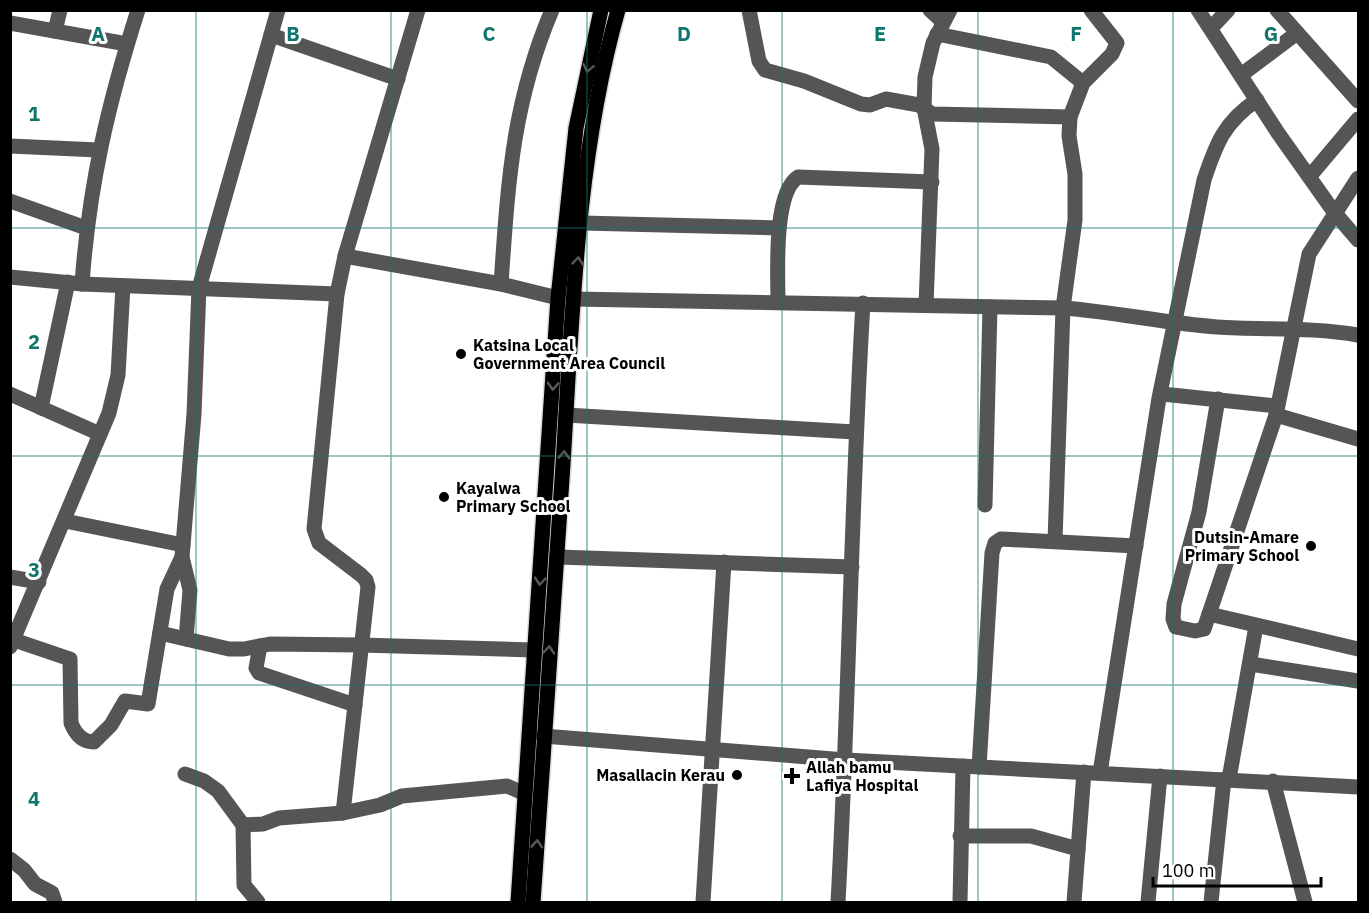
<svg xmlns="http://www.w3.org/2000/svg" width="1369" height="913" viewBox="0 0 1369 913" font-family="'IBM Plex Sans',sans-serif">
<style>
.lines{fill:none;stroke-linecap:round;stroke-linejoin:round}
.major-casing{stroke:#dbdbdb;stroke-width:18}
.minor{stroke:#555;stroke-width:15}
.major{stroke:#000;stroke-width:15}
.oneway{stroke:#595959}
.grid{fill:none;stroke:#0f766e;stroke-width:1.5;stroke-opacity:0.55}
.poi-dot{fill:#000;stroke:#fff;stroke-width:2}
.labels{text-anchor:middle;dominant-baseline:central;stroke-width:6;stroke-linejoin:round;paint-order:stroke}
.poi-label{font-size:16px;font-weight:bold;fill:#000;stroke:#fff;text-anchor:start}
.grid-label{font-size:20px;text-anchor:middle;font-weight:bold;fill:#0f766e;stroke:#fff;stroke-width:6;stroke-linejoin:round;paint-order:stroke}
</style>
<rect width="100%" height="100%" fill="#fff"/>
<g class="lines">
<defs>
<g id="major">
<path d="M518,902L558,298L576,128L601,10"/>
<path d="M533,902C543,756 554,610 563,464C572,316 577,154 618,10"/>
</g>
</defs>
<use href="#major" class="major-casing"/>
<g class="minor">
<path d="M749,10L759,61L765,70L804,81L861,104L870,105L886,99L919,105L932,114L1070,117"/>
<path d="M930,10L943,22"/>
<path d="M1198,10L1278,133L1334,212L1358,240"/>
<path d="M1277,10L1358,101"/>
<path d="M10,23L127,44"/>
<path d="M1211,28L1228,10"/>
<path d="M55,31L60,10"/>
<path d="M937,34L1051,57L1083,83"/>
<path d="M271,35L398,79"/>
<path d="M1241,75L1297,33"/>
<path d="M10,146L98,150"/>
<path d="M1310,176L1358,119"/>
<path d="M10,201L86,228"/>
<path d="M582,223L779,228"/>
<path d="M345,256L501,284L558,298"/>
<path d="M10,277L82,284L337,294"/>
<path d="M82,284C89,185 108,104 138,10"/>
<path d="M501,284C508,184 512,104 552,10"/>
<path d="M574,299L1063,308C1115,312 1165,323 1217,327C1264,330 1312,327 1358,335"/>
<path d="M778,302C778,274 773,193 798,177L932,182"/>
<path d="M926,305L932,149L924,108L925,77L933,43L950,10"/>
<path d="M10,394L100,434"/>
<path d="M1162,394L1277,406"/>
<path d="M1218,399L1199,512L1174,604L1173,619L1176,627L1195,631L1204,629L1276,415L1309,254L1358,178"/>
<path d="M41,408L68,282"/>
<path d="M566,415L855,432"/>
<path d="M1276,415L1358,439"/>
<path d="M985,505L990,307"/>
<path d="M65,521L183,545"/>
<path d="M1055,541L1063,308L1075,220V174L1069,136L1070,117L1083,83L1112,54L1117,43L1091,10"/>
<path d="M558,557L852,567"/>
<path d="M10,577L39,582"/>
<path d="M1209,614L1358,649"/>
<path d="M160,633L229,649H244L270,644L361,645L534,650"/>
<path d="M186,639L190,590L182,557L194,414L199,288L278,10"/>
<path d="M14,640L70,659L71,723C75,733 82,742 94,742L111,725L125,701L148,704L167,589L182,557"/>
<path d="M260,646L256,668L259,673L355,705"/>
<path d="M10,647L109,413L118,375L123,286"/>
<path d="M1250,664L1358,681"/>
<path d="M543,736L846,760L1358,787"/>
<path d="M979,767L992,553L995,543L1001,539L1136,546"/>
<path d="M1100,773L1159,398L1204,180C1216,144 1224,122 1257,100"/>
<path d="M185,774L204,781L218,791L243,825L244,885L258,902"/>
<path d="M1229,779L1256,626"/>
<path d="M1273,781L1305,902"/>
<path d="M343,813L368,587L366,580L361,575L319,543L314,529L337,294L345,256L418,10"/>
<path d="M243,825L263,824L279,818L343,813L380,805L402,796L507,786L523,793"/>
<path d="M960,836H1031L1078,849"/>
<path d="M10,859L24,870L35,884L52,893L55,902"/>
<path d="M703,902L724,562"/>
<path d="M838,902C849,703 851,503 863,303"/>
<path d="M960,902L963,766"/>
<path d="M1074,902L1084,772"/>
<path d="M1148,902L1160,776"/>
<path d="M1211,902L1224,779"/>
</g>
<use href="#major" class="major"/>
</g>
<defs><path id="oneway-chevron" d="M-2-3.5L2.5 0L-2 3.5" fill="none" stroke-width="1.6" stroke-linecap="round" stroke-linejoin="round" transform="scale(1.5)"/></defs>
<g class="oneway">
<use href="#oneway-chevron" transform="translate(588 68) rotate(102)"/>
<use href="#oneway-chevron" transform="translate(578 261) rotate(-84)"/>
<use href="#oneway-chevron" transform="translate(553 386) rotate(93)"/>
<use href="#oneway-chevron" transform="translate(564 455) rotate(-87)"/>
<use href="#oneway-chevron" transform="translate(540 581) rotate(95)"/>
<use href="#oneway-chevron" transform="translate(549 650) rotate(-85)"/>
<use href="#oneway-chevron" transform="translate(537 844) rotate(-86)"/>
</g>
<path class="grid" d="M196,10V902M391,10V902M587,10V902M782,10V902M978,10V902M1173,10V902M10,228H1358M10,456H1358M10,685H1358"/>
<g class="poi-dot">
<circle cx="461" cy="354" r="6"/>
<circle cx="444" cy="497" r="6"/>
<circle cx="1311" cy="546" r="6"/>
<circle cx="737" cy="775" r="6"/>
<path d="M789 767h6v6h6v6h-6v6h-6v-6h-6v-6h6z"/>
</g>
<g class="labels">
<g class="poi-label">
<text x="473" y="345">Katsina Local<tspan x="473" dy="18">Government Area Council</tspan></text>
<text x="456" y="488">Kayalwa<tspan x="456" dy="18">Primary School</tspan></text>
<text x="1299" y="537" text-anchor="end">Dutsin-Amare<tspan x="1299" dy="18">Primary School</tspan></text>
<text x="806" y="767">Allah bamu<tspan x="806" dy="18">Lafiya Hospital</tspan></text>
<text x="725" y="775" text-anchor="end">Masallacin Kerau</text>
</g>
</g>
<g class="grid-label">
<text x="98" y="41">A</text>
<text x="293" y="41">B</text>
<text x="489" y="41">C</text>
<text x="684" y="41">D</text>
<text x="880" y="41">E</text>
<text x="1076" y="41">F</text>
<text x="1271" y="41">G</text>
<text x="34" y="121">1</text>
<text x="34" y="349">2</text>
<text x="34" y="577">3</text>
<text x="34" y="806">4</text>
</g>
<rect width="1369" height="913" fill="none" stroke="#000000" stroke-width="24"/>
<path d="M1153 877v9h168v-9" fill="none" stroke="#000000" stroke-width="3"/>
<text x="1162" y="877" font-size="18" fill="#000000" stroke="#ffffff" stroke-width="4.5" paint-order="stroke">100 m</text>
</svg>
